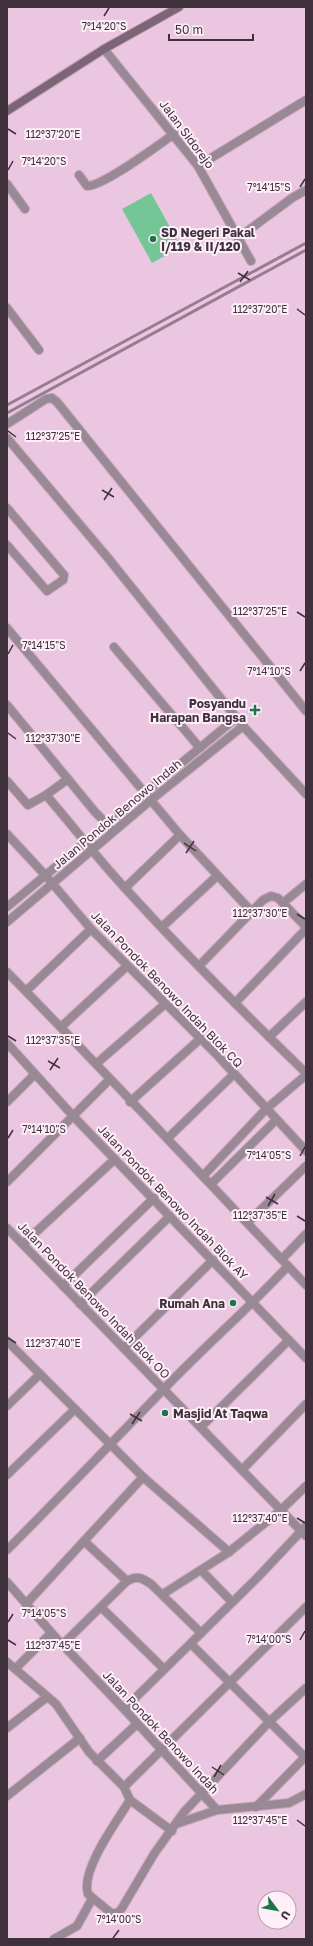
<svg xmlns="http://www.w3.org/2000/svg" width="313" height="1946" viewBox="0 0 313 1946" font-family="'Golos Text',sans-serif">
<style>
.green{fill:#75c697}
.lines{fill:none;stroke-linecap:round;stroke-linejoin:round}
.street-casing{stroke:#c5a5bc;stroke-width:10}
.secondary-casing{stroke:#c5a5bc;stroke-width:10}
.street{stroke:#998994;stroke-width:8}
.secondary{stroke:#7c6676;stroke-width:8}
.rail{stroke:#967c8e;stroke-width:3}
.ticks{fill:none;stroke:#3f313b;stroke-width:1.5}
.poi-dot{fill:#1c764a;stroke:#feeff9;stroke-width:1.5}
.labels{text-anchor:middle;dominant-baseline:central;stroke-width:4;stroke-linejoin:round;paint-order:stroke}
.street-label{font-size:12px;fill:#3f313b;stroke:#feeff9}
.poi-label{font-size:12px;font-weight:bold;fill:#3f313b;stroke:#feeff9;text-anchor:start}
.ticks-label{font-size:10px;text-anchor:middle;fill:#3f313b;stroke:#feeff9;stroke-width:4;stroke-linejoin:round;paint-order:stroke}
</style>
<rect width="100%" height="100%" fill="#ebc6e0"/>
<path class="green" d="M151,193L181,247L152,263L122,209Z"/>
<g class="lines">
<defs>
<g id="street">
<path d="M104,49L198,166L251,261"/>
<path d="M198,166L306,100"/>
<path d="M79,175L87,186C104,186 158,145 174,134"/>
<path d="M7,184L25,209"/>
<path d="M238,238L292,198L306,190"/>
<path d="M7,308L39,350"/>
<path d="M7,424L46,399L52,398L57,402L306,711"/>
<path d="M7,438L108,558L243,726L306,794"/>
<path d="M7,508L64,575L63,580L47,591L7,545"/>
<path d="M7,628L180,835L252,912"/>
<path d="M114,647L200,748"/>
<path d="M7,705L95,812L110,827"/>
<path d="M7,781L28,805L46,795L68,779"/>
<path d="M46,795C73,826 97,858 125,888C183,952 244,1013 306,1073"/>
<path d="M7,834L46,876L91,929L217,1055L306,1151"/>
<path d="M125,888L180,835"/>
<path d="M283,903L306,884"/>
<path d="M7,907L236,718"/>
<path d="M7,922L151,800L243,726"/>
<path d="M162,927L217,876"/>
<path d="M199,966L263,900L271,896L278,898L306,927"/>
<path d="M7,972C108,1075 206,1180 306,1285"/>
<path d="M26,991L91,929"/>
<path d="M235,1003L306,929"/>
<path d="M61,1027L127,966"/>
<path d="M269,1037L306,1002"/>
<path d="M7,1043L74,1117L306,1358"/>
<path d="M96,1064L165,1004"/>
<path d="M7,1102L35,1074"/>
<path d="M130,1102L200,1039"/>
<path d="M168,1138L234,1074"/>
<path d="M203,1176L266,1109L306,1075"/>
<path d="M7,1182L110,1079"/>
<path d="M211,1184L276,1120"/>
<path d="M248,1222L306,1166"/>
<path d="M7,1228L306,1536"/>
<path d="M23,1244L115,1159"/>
<path d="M282,1259L306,1234"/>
<path d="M63,1286L154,1198"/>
<path d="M80,1304L170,1216"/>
<path d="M7,1341L143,1477L229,1552"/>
<path d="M124,1348L213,1260"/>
<path d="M7,1406L40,1374"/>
<path d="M201,1427L289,1340"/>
<path d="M242,1470L306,1404"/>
<path d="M7,1475L75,1409"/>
<path d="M84,1541L127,1581"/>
<path d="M7,1550C60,1497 111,1443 163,1390C204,1347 248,1309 288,1266"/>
<path d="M201,1570L232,1602"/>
<path d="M7,1582L57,1639L124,1709L217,1810"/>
<path d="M163,1594L229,1552L281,1510L306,1486"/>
<path d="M26,1604L143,1477"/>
<path d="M102,1608L164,1669"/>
<path d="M191,1644L306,1758"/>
<path d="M62,1645L127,1581C137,1575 142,1578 151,1584L201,1633"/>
<path d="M7,1662L56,1704L89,1752L124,1787L130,1800L172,1831"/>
<path d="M16,1668L51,1633"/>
<path d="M124,1709L257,1578L306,1526"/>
<path d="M7,1728L47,1697"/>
<path d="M97,1761L137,1724"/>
<path d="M124,1787L306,1607"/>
<path d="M7,1796L80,1738"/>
<path d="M130,1800C118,1820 80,1870 88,1894L111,1913H118L122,1908L154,1854L184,1812L270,1721L306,1688"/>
<path d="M256,1807L305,1757"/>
<path d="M176,1824L217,1810L289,1803L306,1794"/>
<path d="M54,1939L77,1926L92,1899"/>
</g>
<path id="secondary" d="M7,111L104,49L179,7"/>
</defs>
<use href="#street" class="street-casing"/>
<use href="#secondary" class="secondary-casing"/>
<use href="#street" class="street"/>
<use href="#secondary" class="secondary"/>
<g class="rail">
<path d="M7,405L306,243"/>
<path d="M7,413L306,250"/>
</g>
</g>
<path class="ticks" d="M104,16L109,8M8,129L16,134M8,170L13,161M300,187L305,179M238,273L250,280M240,282L248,271M297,309L305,315M8,431L16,437M102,490L114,497M104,500L112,488M297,612L305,617M8,654L13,645M300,671L305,663M8,733L16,739M184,843L196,851M186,853L194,841M297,914L305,919M8,1036L16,1041M48,1061L60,1068M50,1070L58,1058M8,1138L13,1130M300,1156L305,1147M266,1197L278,1204M268,1206L275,1194M297,1216L305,1221M8,1338L16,1343M130,1414L142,1421M132,1424L140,1412M297,1518L305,1523M8,1622L13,1614M8,1640L16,1645M300,1640L305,1631M212,1767L224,1775M214,1777L221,1765M297,1820L305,1826M113,1938L119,1930"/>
<g class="poi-dot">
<circle cx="153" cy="239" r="4"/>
<path d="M253 704h4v4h4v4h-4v4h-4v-4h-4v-4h4z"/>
<circle cx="233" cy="1303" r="4"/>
<circle cx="165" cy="1413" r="4"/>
</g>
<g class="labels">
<g class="street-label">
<text transform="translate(187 134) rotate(53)">Jalan Sidorejo</text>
<text transform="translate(117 814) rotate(-40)">Jalan Pondok Benowo Indah</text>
<text transform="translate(167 989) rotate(46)">Jalan Pondok Benowo Indah Blok CQ</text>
<text transform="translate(173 1202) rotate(46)">Jalan Pondok Benowo Indah Blok AY</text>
<text transform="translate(94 1300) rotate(46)">Jalan Pondok Benowo Indah Blok OO</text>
<text transform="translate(161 1732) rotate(47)">Jalan Pondok Benowo Indah</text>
</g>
<g class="poi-label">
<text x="161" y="232">SD Negeri Pakal<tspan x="161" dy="14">I/119 &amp; II/120</tspan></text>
<text x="246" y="703" text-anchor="end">Posyandu<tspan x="246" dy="14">Harapan Bangsa</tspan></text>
<text x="225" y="1303" text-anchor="end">Rumah Ana</text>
<text x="173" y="1413">Masjid At Taqwa</text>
</g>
</g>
<g class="ticks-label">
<text x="104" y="30">7°14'20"S</text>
<text x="53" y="138">112°37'20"E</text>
<text x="44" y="165">7°14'20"S</text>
<text x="269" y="191">7°14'15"S</text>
<text x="260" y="313">112°37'20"E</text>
<text x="53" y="440">112°37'25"E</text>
<text x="260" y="615">112°37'25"E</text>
<text x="44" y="649">7°14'15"S</text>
<text x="269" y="675">7°14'10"S</text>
<text x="53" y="742">112°37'30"E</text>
<text x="260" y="917">112°37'30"E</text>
<text x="53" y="1044">112°37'35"E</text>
<text x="44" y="1133">7°14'10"S</text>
<text x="269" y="1159">7°14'05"S</text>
<text x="260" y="1219">112°37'35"E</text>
<text x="53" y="1347">112°37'40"E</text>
<text x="260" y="1522">112°37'40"E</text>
<text x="44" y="1617">7°14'05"S</text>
<text x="269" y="1643">7°14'00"S</text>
<text x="53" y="1649">112°37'45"E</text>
<text x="260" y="1824">112°37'45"E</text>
<text x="119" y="1923">7°14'00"S</text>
</g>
<rect width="313" height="1946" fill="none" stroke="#3f313b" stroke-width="16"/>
<g transform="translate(277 1910) rotate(122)"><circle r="19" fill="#feeff9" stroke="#b2a3ad"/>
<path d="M0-3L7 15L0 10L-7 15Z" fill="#1c764a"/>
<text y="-6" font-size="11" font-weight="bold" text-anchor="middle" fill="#3f313b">U</text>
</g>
<path d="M169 34v6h84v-6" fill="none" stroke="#3f313b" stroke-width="2"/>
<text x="175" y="34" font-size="12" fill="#3f313b" stroke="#feeff9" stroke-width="3" paint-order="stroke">50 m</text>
</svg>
